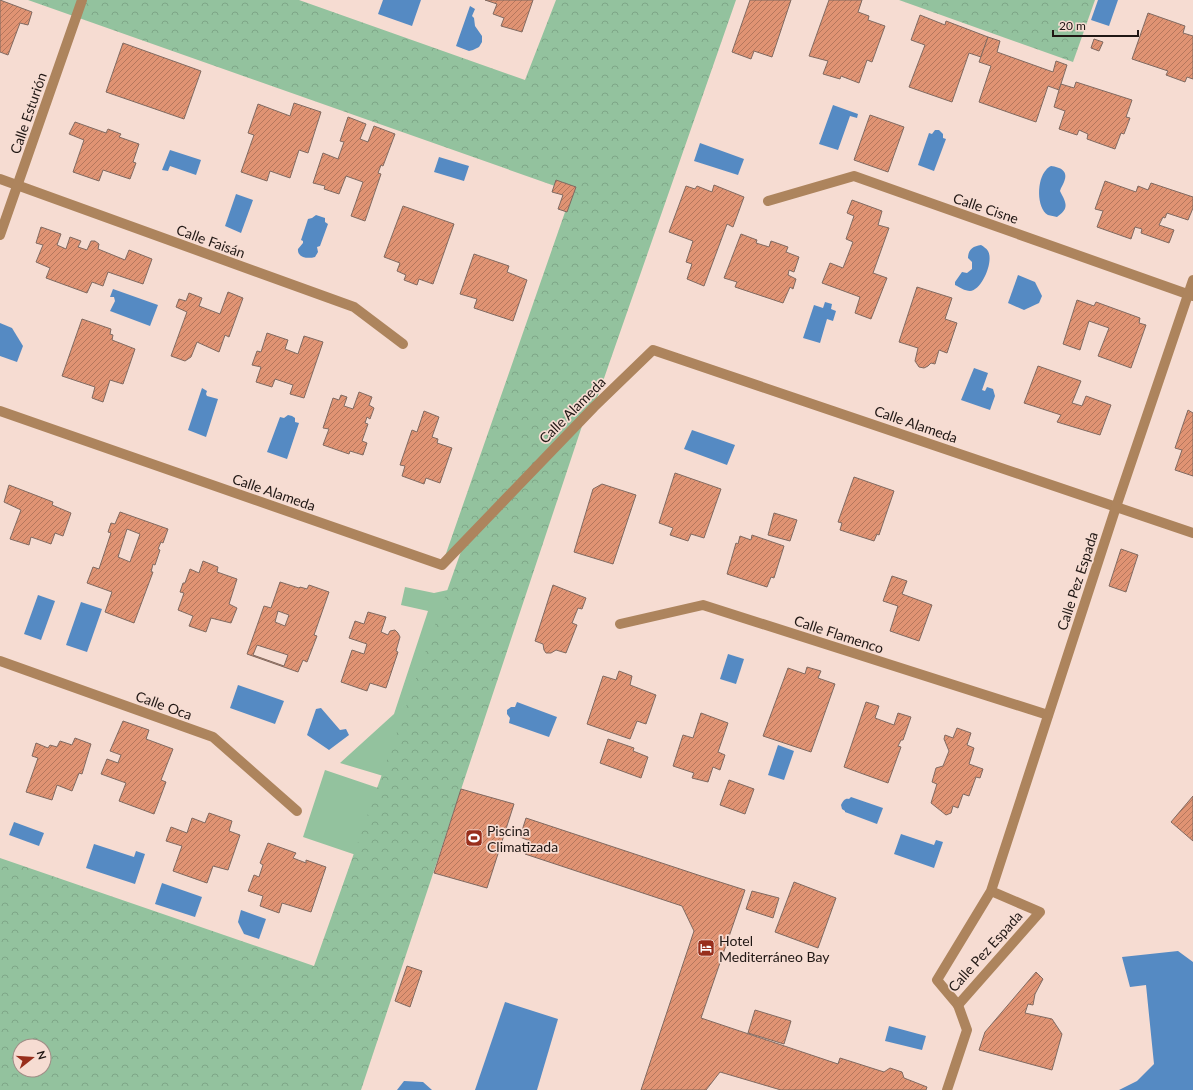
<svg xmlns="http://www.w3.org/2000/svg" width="1193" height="1090" viewBox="0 0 1193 1090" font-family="Lato,sans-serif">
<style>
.grass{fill:#93c29e}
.park{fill:url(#park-crowns);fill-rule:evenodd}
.water{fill:#558ac3}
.building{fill:url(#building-hatch);stroke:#806a61;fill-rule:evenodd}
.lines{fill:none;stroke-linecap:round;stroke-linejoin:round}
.street{stroke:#ad845d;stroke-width:10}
.labels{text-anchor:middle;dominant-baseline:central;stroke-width:3.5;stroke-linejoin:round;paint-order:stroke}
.street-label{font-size:14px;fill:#201714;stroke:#f6dcd2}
.poi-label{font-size:14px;fill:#201714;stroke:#f6dcd2;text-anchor:start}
</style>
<defs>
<pattern id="park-crowns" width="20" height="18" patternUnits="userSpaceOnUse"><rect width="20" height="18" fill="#93c29e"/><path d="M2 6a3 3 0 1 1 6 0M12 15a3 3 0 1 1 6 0" fill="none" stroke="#7ea687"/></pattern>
<pattern id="building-hatch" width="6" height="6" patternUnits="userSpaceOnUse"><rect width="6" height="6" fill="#e09373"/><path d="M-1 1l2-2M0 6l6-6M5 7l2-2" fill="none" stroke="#b5775d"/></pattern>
</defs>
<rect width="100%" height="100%" fill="#f6dcd2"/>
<g class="grass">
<path d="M405,587L434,593L457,588L390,778L340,763L394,714L428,611L401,605Z"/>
<path d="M325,770L387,791L298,1062L0,872L317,974L356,855L303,837Z"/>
</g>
<g class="park">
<path d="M28,0H299L525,80L556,0H736L594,407L585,417L361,1090H0V858L314,966L464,543L442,565L572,192ZM20,1046H44V1070H20Z"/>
<path d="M899,0H1095L1073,62Z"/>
</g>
<g class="water">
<path d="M383,0H421L412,26L378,14Z"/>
<path d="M1098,0H1118L1109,26L1091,20Z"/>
<path d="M470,6L475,9L472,16L474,18L475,26L482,36V42L479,47L473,50L469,51L456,46Z"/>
<path d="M833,105L858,114L857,118L850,116L838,150L819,144Z"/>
<path d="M935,130H939L943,134V138L946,139L934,171L918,165L929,133L932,134Z"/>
<path d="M700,143L744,159L738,175L694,161Z"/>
<path d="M170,150L201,160L196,175L170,166L168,171L162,170Z"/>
<path d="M439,157L469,166L464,181L434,172Z"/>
<path d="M1051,166C1060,167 1069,171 1064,182C1063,185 1061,187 1060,191C1066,203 1070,208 1057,217C1054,216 1051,216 1048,215C1036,208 1037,179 1046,170C1047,168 1049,167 1051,166Z"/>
<path d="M236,194L253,200L241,233L225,226Z"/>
<path d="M316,215L325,218V222L328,224L320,246L317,247L318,252L315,257C308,259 297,258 298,249L303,243V241L301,240L308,219L312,218Z"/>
<path d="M981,245C984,247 986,248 988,251C994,261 982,290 970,291C965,291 959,287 955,285V282L962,272L967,273L972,269V262L968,258C968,250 973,246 981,245Z"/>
<path d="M1018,275L1035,282L1042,296L1039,303L1024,310L1008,303Z"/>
<path d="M113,289L158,305L150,326L110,311L115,301L114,297H110Z"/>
<path d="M825,302L832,304L831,309L836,311L833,321L827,319L820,343L803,338L814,305L823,308Z"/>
<path d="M0,323L12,328L23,346L17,362L0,356Z"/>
<path d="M974,368L988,373L982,390L985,391L987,387L993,389L995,396L990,410L961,400Z"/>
<path d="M202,388L207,391L206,394L207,396L218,399L206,437L188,430Z"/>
<path d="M288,415L292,416L295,418V422L299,423L287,459L267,452L280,417L284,418Z"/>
<path d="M692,430L735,445L727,465L684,449Z"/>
<path d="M38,595L55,601L41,640L24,634Z"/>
<path d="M81,602L102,609L87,652L66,645Z"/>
<path d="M728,654L744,659L736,684L720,679Z"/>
<path d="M238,685L284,701L275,724L230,708Z"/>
<path d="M517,702L557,717L549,737L509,723L510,718L507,714V710L511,707H515Z"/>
<path d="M321,708L340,730L346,729L349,735L329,750L307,735L316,709Z"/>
<path d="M778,745L794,751L784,780L768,775Z"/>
<path d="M851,797L883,808L877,824L845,812V811L842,809L841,805C843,801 845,798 849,799Z"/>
<path d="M14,822L44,833L39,846L9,835Z"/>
<path d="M901,834L934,845L936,840L943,842L934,868L894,854Z"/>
<path d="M94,844L134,857L136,851L145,854L135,884L86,868Z"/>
<path d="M162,883L202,897L195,917L155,904Z"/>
<path d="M241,910L266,919L259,939L244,934L238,922Z"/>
<path d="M1178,951L1193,962V1090H1119L1137,1081L1154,1064L1146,985L1130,987L1122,957Z"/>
<path d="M505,1002L558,1019L537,1090H475Z"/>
<path d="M889,1026L926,1036L922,1050L885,1041Z"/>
<path d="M404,1081L423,1082L432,1090H397Z"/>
</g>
<g class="building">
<path d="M0,0L32,12L28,25L20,23L8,55L0,52Z"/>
<path d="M485,0H533L522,32L501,26L504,18L493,14L497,4Z"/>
<path d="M750,0H791L772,57L754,51L751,59L732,52Z"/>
<path d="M829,0H862L858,12L869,16L868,20L885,26L872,62L867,60L859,83L841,76L840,79L823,74L828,61L809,56Z"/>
<path d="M1148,13L1185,26L1183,33L1193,36V79L1187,77L1185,82L1166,75L1168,71L1132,59Z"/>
<path d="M920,15L945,25L946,21L988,37L981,57L969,53L952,102L909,87L925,45L911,40Z"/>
<path d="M988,37L1000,41L997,52L1053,72L1056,61L1067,65L1059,90L1048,86L1036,122L979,102L991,66L979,62Z"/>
<path d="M1094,39L1103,42L1099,51L1091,48Z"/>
<path d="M123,43L201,71L184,119L106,92Z"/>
<path d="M1076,82L1132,100L1126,117L1130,118L1124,134L1121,133L1115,149L1087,139L1088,134L1079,130L1077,135L1059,129L1065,111L1054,107L1059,90L1061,84L1074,88Z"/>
<path d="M294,103L321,112L308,153L299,150L290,178L270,171L267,181L241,172L254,135L248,133L258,104L290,116Z"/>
<path d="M870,115L904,127L888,172L854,160Z"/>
<path d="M348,117L366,124L360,139L368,142L374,126L395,134L383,166L381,165L378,173L381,174L365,221L351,216L363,182L346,176L339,194L324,189L325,186L313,183L323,153L338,159L344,142L340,141Z"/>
<path d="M75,122L106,133L108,129L121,134L119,137L139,144L133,162L136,163L130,179L103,170L99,181L73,172L84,140L69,134Z"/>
<path d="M556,180L576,187L567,212L558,209L563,195L552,192Z"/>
<path d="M1105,181L1136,192L1138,186L1148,190L1151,183L1193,197V208L1188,220L1167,213L1165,218L1163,217L1159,225L1174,230L1169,243L1141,233L1142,229L1135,227L1131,239L1097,227L1103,211L1095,209Z"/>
<path d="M714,185L744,197L733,227L727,224L704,286L687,279L692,264L686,262L693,241L669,232L686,186L695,189L697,186L712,192Z"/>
<path d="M852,200L882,211L878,225L889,228L873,273L887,278L871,319L855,313L860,297L822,283L830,263L843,268L853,242L846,239L854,216L847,213Z"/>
<path d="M403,206L454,224L433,284L419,279L417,285L404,280L406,275L397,271L400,263L384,257Z"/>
<path d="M41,227L61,234L57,245L66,249L70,237L81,241L78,247L87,250L91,241H95L99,244L98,249L125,260L129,250L152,259L143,284L108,272L103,286L92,282L87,293L46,278L50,268L36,262L43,245L36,243Z"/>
<path d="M741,234L757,240L756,243L769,247L771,241L788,247L786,252L799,257L794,272L789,270L788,275L796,279L793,289L790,287L783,303L735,287L737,282L724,278Z"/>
<path d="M474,254L509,266L507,272L527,280L513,321L474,308L477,299L460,294Z"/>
<path d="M917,287L952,298L945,319L957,323L947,353L939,350L935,364L931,363L928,366L924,368L919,367L915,361L918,348L899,342Z"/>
<path d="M228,292L243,298L229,337L225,335L219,352L197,342L191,357L185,361L171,356L187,312L176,307L179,299L186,301L189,293L202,298L199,306L220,314Z"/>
<path d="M1077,300L1094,306L1096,302L1140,318L1139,323L1146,325L1131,368L1098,356L1109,328L1089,321L1080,350L1063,344Z"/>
<path d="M82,319L111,329L110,334L113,335L112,340L135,349L123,384L110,380L103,402L92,398L95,387L62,376Z"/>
<path d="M267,333L288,340L285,349L298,354L304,336L323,342L304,398L290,394L293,385L275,379L272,387L256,382L261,367L252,365L257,351L261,352Z"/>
<path d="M1038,366L1081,381L1072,403L1082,406L1086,396L1111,405L1100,435L1057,422L1061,415L1024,403Z"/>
<path d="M359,392L372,397L369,405L374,408L370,419L367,417L365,423L368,424L362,441L367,443L363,455L350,451L349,454L323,445L329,429L323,428L333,398L339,400L341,395L347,397L344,406L353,409Z"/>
<path d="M1188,410L1193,413V476L1175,470L1182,450L1175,448Z"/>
<path d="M424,411L439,417L432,437L438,439L437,443L452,448L440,483L426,478L424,484L402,476L405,466L400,465L412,430L417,432Z"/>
<path d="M675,473L721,489L704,538L691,534L688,541L670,535L673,528L659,523Z"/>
<path d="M854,477L894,491L879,535L877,534L874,541L840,530L842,523L838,522Z"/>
<path d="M602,484L636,495L613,564L574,552L593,489Z"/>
<path d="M9,485L53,502L52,505L71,513L63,536L55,533L51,544L31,537L29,545L10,539L21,510L4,502Z"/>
<path d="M120,512L168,529L163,543L161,542L158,549L160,550L155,565L153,564L151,572H153L134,623L105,612L112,592L87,583L93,567L99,569L111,533L108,532L111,523L115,524ZM127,529L140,534L130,562L118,557Z"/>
<path d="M774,513L797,520L790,541L768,535Z"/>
<path d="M752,535L784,546L774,578L771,577L767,587L727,574L736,543L738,544L740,536L751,540Z"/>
<path d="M1121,549L1138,555L1126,592L1109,586Z"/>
<path d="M203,561L218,567L217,572L237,579L229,604L237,608L231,623L211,618L206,632L189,626L193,616L178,610L184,593L180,592L183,583H185L190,569L199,573Z"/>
<path d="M892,576L907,581L902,594L932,605L919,641L890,631L898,606L883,601Z"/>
<path d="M280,582L299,588L300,587L307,589L309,585L329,592L314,635L317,636L307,662L303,660L298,672L247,654L264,606L271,608ZM278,611L289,615L285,626L275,622ZM257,645L288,655L284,666L253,655Z"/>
<path d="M553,585L586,598L582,609L578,608L572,623L577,625L566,653L556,650L551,653H546L544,650L543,644L535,641Z"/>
<path d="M368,612L386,617L381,632L388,635L390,631L395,630L398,633L400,637L396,651L398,652L386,688L370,683L367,691L341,682L352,650L364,654L367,644L349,638L355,621L364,624Z"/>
<path d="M807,667L821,671L818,678L835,684L811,752L763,736L788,668L805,674Z"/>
<path d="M619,671L632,676L630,685L656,695L646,724L637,721L630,739L587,724L603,676L616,680Z"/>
<path d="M866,702L879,706L875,718L894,725L898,713L911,717L903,740H901L898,746L901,747L888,783L844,767Z"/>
<path d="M701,713L728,723L718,752L725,755L720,770L713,767L708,782L692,778L694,773L673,766L683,735L693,738Z"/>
<path d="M123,721L149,730L146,739L173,749L161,780L166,782L154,814L119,801L126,783L101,774L107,759L118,763L121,755L110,751Z"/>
<path d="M957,728L971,733L967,745L974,748L969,764L983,769L980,778L976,777L969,796L963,794L958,808L953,806L951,813L946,815L931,803L937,784L932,782L936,768L943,766L949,751L944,739L945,735L953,738Z"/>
<path d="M75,738L91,744L82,774L79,773L72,791L57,785L52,800L26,792L38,758L32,756L36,743L48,748L50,745L57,747L60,741L72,745Z"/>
<path d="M608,739L634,748L633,751L648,757L641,778L600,763Z"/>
<path d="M729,780L754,789L745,814L720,805Z"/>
<path d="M461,789L514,804L487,888L434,873Z"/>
<path d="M1193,796V841L1171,822Z"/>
<path d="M209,813L232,821L229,831L240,835L228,870L213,866L207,883L173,871L182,846L166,841L171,827L187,833L192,818L205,823Z"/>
<path d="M526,818L701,876L745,890L701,1018L838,1064L840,1058L884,1072L890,1068L902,1072L904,1078L927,1087L926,1090H781L720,1072L706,1090H641L694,931L682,906L525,854L530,841L520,837Z"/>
<path d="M268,843L296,853L293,858L306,863V860L326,867L311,912L282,903L279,913L260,906L263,896L248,891L254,875L259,877L263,865L260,863Z"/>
<path d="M794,882L836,898L818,948L775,932Z"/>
<path d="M752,891L779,898L773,918L746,909Z"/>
<path d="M407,966L422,971L410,1007L395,1001Z"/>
<path d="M1036,972L1043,979L1035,994L1033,1005L1028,1004L1025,1013L1052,1019L1062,1034L1052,1070L979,1050L985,1032Z"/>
<path d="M755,1010L791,1021L784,1044L748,1033Z"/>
</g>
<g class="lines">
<g class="street">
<path d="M0,179L354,307L403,344"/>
<path d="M768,201L854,176L1193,296"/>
<path d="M0,235L82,0"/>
<path d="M0,411L442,565L594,407L653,350L1193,533"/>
<path d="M620,624L703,605L1048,715"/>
<path d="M0,661L213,737L297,811"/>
<path d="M991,891L1040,912L958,1005L937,980L991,891L1116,507L1193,280"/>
<path d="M947,1090L967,1030L958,1005"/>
</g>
</g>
<defs>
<symbol id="stadium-square" viewBox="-11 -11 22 22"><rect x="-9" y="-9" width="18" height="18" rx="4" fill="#982e1b" stroke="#f6dcd2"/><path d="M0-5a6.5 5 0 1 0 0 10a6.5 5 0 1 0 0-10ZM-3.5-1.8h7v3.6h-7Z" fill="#fff"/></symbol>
<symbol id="hotel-square" viewBox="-11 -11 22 22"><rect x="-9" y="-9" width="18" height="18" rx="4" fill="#982e1b" stroke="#f6dcd2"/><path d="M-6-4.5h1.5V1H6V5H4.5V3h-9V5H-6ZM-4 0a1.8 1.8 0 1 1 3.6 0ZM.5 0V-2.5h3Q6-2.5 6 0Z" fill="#fff"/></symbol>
</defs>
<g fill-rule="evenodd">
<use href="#stadium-square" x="464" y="828" width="20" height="20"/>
<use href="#hotel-square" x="696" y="938" width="20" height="20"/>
</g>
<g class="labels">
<g class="street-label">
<text transform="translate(28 113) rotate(-71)">Calle Esturión</text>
<text transform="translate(986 208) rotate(19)">Calle Cisne</text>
<text transform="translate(211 241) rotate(20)">Calle Faisán</text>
<text transform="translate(572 410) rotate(-45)">Calle Alameda</text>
<text transform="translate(916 424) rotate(19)">Calle Alameda</text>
<text transform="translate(274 492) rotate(19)">Calle Alameda</text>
<text transform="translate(1077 581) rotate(-72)">Calle Pez Espada</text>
<text transform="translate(839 634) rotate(18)">Calle Flamenco</text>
<text transform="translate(164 705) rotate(20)">Calle Oca</text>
<text transform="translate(985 951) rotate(-48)">Calle Pez Espada</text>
</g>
<g class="poi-label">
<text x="487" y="830">Piscina<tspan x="487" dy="16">Climatizada</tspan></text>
<text x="719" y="940">Hotel<tspan x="719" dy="16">Mediterráneo Bay</tspan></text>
</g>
</g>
<g transform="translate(32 1058) rotate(73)"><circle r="19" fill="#f6dcd2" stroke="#a08d86"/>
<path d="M0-3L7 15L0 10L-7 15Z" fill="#982e1b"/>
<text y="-6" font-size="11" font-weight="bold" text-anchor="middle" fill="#201714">N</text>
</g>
<path d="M1053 30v6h85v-6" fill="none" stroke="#201714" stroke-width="2"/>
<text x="1059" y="30" font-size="12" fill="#201714" stroke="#f6dcd2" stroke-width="3" paint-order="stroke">20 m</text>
</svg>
